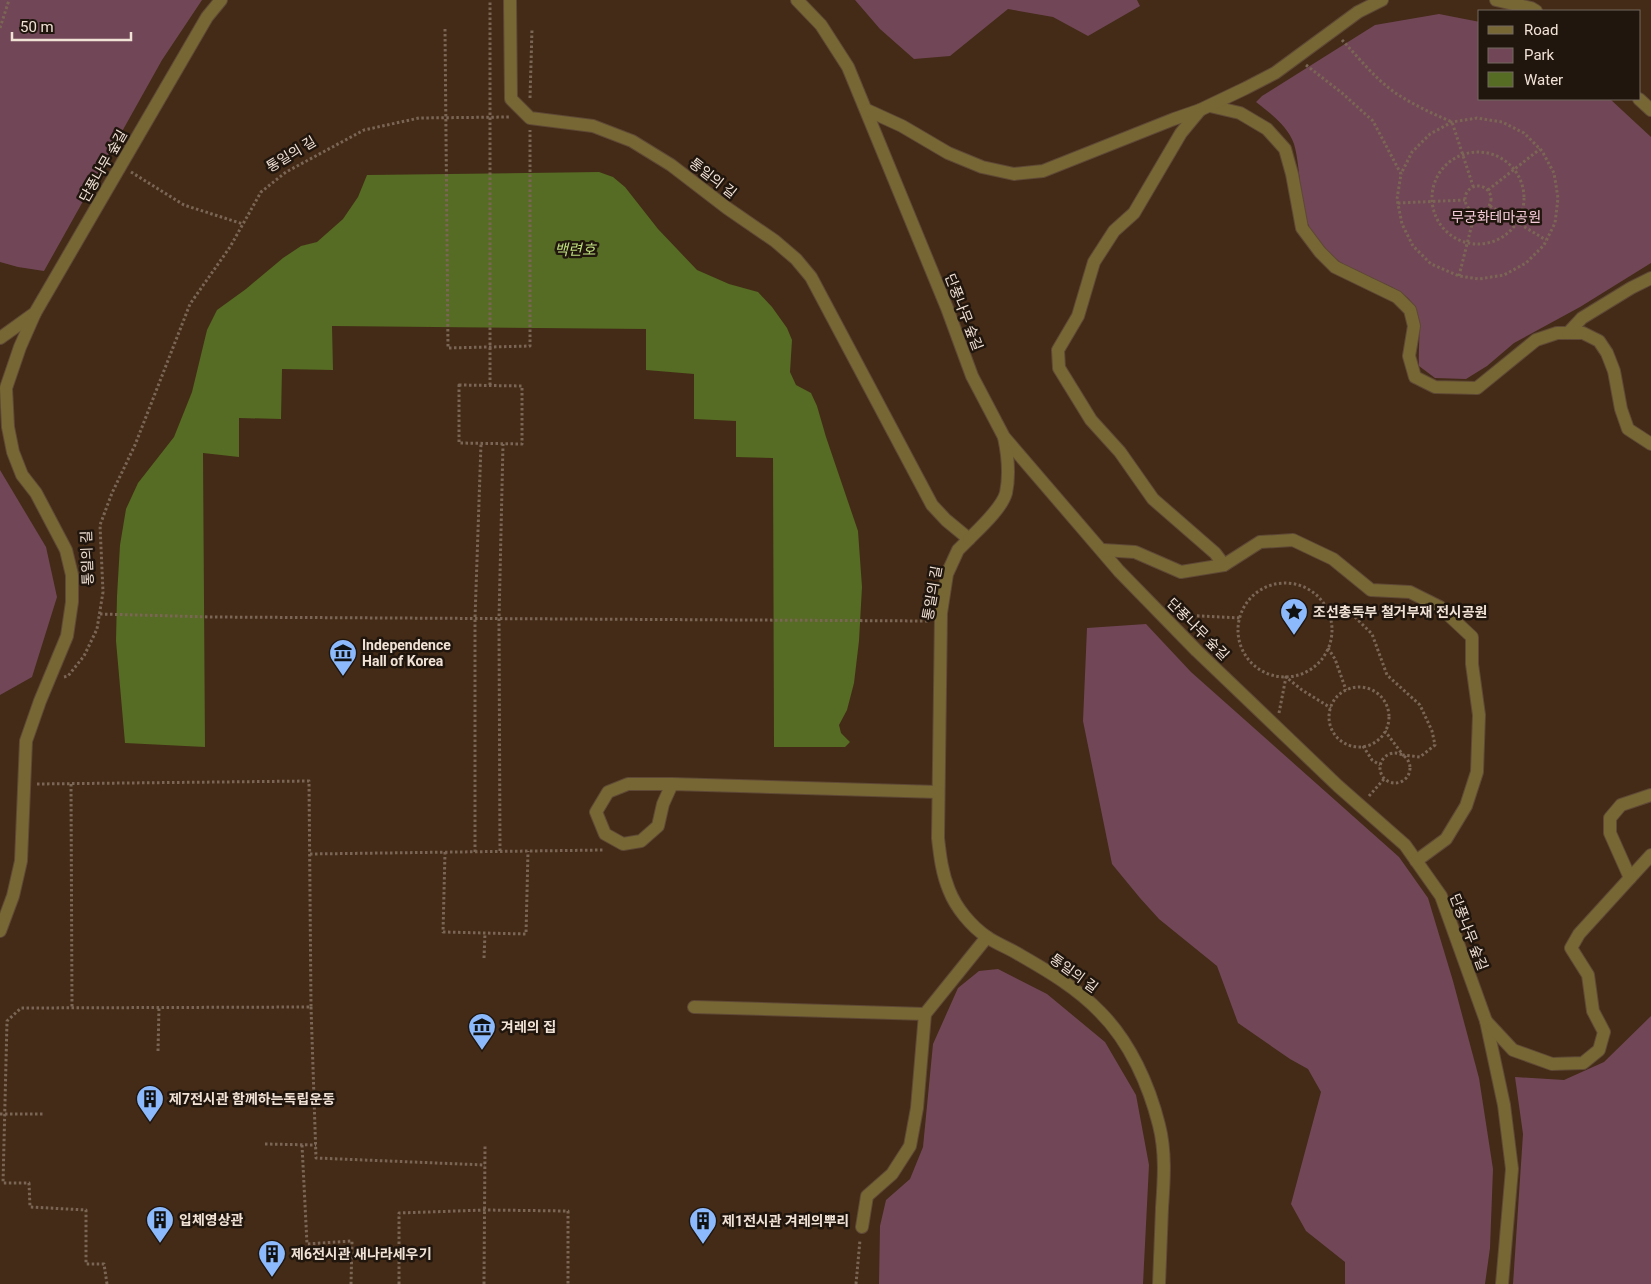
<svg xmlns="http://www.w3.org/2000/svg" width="1651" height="1284" viewBox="0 0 1651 1284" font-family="Roboto,'Noto Sans KR',sans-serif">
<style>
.green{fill:#714657}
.water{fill:#566b24}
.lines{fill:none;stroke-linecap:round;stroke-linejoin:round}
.minor-casing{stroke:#5f4836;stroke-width:14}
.path{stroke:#7b6655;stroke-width:3;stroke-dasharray:2.5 2.5;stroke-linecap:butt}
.minor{stroke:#776735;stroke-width:12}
.labels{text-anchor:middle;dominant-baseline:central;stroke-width:5;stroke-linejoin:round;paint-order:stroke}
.street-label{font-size:14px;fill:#f1e2d6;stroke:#21160e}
.park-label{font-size:14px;fill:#f6cbda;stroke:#21160e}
.poi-label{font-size:14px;font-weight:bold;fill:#f1e2d6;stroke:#21160e;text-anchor:start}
.water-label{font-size:15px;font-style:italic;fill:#bdde7c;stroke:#21160e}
</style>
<rect width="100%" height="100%" fill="#432b17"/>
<g class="green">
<path d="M0,0H202L162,60L44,271L18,267L0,262Z"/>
<path d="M855,0H1137L1140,6L1088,36L1053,17L1008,9L950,56L914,59L880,29Z"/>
<path d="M1439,14L1480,22V99H1610L1651,137V263L1580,307L1514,343L1487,366L1466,379L1435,378L1419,366C1418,350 1421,332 1418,316C1413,286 1366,280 1345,266C1334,258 1323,247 1315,237C1298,214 1302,171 1294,144C1288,126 1270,113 1256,102L1262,96L1375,25Z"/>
<path d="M0,470L46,547L57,597L32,677L0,695Z"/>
<path d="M1146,624L1191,672L1399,857L1428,898L1453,981L1479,1078L1493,1169L1490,1248L1485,1284H1345V1262L1306,1231L1291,1204L1321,1092L1308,1069L1290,1059L1238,1023L1217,966L1159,919L1140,898L1112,864L1083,721L1087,628Z"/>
<path d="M998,969L1047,994L1105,1042L1136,1095L1149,1165L1143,1284H879L880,1226L886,1200L910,1179L923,1147L933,1044L958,988L979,971Z"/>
<path d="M1651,1016V1284H1513L1523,1134L1515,1077L1564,1080L1604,1062Z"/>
</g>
<path class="water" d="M599,172L613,177L625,187L658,229L697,270L729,284L758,292L772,307L787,328L792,340L790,372L796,385L811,393L817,406L826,437L858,531L862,587L859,641L854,683L847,710L839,725L841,733L850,742L845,747H774L773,458L736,457V421L694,419V374L646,370V329L332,326L333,370L282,369L281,419L239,418V457L203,453L205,747L125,743L116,641L117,596L120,545L126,509L138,483L174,437L192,392L207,330L217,310L246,289L283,258L301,246L317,242L343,219L358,197L367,175Z"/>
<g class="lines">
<defs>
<g id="minor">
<path d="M510,0L511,99L530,118L593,126L632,141L671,165L727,208L775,241L796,259L811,277L932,505L946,520L969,539L958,550L947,574L941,613L938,838C940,856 942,873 949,890C956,908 971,926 987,937C997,944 1009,948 1020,955C1048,971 1077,988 1100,1012C1130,1042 1149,1085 1159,1125C1166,1152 1164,1180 1162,1208C1161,1233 1160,1259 1159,1284"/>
<path d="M797,0L821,25L848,67L947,308L972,376L1004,437L1119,571L1197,651L1338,786L1405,845L1441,896L1486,1021L1504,1105L1512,1169L1502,1284"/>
<path d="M1496,0L1531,8L1536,11"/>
<path d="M1639,99L1651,110"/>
<path d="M1210,106L1240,113L1267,129L1285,149L1292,174L1302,228L1320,252L1335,267L1397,297L1410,310L1414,326L1409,356L1415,377L1435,387L1477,388L1536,340L1557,333H1583L1599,341L1607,353L1614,371L1621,409L1628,429L1651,444"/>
<path d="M867,110L902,126L948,153L982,167L1014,174L1043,171L1174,119L1200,110L1246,88L1275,73L1358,12L1382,0"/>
<path d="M1200,110L1181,133L1134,213L1114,231L1094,262L1078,316L1058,350L1059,368L1091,420L1120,452L1153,499L1215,553L1224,565"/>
<path d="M1568,333L1582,318L1631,288L1651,278"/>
<path d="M0,338L35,313L207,17L221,0"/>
<path d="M969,539C980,528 1002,508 1006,493C1010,474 1008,456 1004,437"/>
<path d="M1103,550L1135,552L1181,572L1224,565L1260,542L1293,540L1333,559L1371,590L1410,592L1440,607L1472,637V664L1479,715L1477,772L1466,806L1446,839L1416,861"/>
<path d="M672,784L663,804L658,826L641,841L623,844L605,834L596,812L608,792L628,784H672L938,792"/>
<path d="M1630,878L1651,855"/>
<path d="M0,931L13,896L21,861L26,741L40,701L67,636L72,602V575L66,550L36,493L22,475L13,452L8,427L6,388L20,347L35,313"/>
<path d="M694,1007L925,1014"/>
<path d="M1486,1021L1513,1050L1552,1064L1583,1063L1599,1050L1604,1032L1593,1011L1588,975L1571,948L1579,934L1630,878L1610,833V818L1621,805L1651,795"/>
<path d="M862,1227L867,1196L892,1174L910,1146L917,1108L925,1014L987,937"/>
</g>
</defs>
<use href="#minor" class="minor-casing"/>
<g class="path">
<path d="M0,28L9,0"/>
<path d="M445,29L448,348L530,346V130"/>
<path d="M1342,40C1359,58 1376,80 1397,94C1414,105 1433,114 1452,122L1473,186"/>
<path d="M1306,65L1342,93L1373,121L1401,174L1397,199L1402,224L1413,246L1431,264L1459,276L1479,279L1504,275L1526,263L1544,245L1555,223L1558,198L1554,173L1542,151L1524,133L1502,122L1477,118L1452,122L1430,134L1412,152L1401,174"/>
<path d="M530,98L532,29"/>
<circle cx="1478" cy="198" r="46"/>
<path d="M131,172L184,205L243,224"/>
<circle cx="1478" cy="199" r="13"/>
<path d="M1488,190L1540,149"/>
<path d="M1398,203L1465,200"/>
<path d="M1490,206L1546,240"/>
<path d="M1459,276L1475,212"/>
<path d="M459,385L522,386V444L459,443Z"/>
<path d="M490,385V0"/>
<circle cx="1285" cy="630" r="47"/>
<path d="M1328,610L1336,607L1353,615L1372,634L1387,675L1420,705L1432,731L1435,745L1420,757L1403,755L1385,731"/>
<path d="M100,614L211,617L929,621"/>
<path d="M1182,615L1240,618"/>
<path d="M1328,648L1335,659L1346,690"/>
<path d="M64,677L68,676L84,656L97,629L103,592L100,525L112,493L135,445L190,304L230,247L261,192L286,172L364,130L419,118L510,117"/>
<circle cx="1359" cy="717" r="30"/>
<path d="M1279,713L1286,677L1302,690L1331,708"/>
<path d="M1363,746L1372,760L1380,765"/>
<circle cx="1395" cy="768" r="15"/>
<path d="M37,784L309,781L311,1007L21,1008L7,1021L3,1183H29L30,1207L86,1210V1264H104L107,1284"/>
<path d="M71,784L72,1008"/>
<path d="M1369,796L1384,779"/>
<path d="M500,851L499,619L503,444"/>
<path d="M445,852L443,932L526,934L528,851"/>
<path d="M475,852V618L481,444"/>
<path d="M310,854L604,850"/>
<path d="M484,958L485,933"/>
<path d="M311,1007L316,1158L485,1165"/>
<path d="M158,1051L159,1007"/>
<path d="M0,1114H44"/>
<path d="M265,1144L316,1145"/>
<path d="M302,1145L307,1244L352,1241L351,1284"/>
<path d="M399,1284V1213L485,1210L568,1211V1284"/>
<path d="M484,1284L485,1145"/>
<path d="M856,1284L860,1240"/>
</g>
<use href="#minor" class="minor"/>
</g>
<defs>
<symbol id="sight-pin" viewBox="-11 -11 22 30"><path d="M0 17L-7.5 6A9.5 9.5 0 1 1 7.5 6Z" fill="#8bb9fc" stroke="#21160e"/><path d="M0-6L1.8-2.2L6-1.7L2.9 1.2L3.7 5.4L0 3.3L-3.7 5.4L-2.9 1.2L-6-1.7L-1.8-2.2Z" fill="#111"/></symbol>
<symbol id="museum-pin" viewBox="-11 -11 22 30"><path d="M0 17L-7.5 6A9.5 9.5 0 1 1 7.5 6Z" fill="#8bb9fc" stroke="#21160e"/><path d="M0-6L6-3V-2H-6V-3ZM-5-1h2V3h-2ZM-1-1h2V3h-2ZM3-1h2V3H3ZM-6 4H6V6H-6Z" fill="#111"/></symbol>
<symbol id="building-pin" viewBox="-11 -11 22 30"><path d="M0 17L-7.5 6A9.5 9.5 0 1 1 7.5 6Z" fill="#8bb9fc" stroke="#21160e"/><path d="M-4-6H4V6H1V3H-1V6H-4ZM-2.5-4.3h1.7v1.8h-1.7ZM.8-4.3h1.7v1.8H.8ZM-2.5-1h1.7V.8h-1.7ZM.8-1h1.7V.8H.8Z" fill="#111"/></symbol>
</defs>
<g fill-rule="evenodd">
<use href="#sight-pin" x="1278" y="596" width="32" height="43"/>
<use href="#museum-pin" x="327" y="637" width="32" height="43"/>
<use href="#museum-pin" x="466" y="1011" width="32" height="43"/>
<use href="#building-pin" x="134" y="1083" width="32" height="43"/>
<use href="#building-pin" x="144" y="1204" width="32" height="43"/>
<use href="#building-pin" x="687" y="1205" width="32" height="43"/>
<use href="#building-pin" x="256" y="1238" width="32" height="43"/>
</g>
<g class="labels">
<g class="street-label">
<text transform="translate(291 154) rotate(-31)">통일의 길</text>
<text transform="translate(103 166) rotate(-60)">단풍나무 숲길</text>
<text transform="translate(713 178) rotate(38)">통일의 길</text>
<text transform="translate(964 312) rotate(69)">단풍나무 숲길</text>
<text transform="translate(87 558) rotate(-92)">통일의 길</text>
<text transform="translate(932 593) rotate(-80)">통일의 길</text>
<text transform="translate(1198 629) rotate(45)">단풍나무 숲길</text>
<text transform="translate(1469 932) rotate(69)">단풍나무 숲길</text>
<text transform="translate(1074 973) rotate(36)">통일의 길</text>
</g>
<g class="park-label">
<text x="1496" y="217">무궁화테마공원</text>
</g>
<g class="poi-label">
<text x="1313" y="612">조선총독부 철거부재 전시공원</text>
<text x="362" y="645">Independence<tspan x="362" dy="16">Hall of Korea</tspan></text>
<text x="501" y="1027">겨레의 집</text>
<text x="169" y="1099">제7전시관 함께하는독립운동</text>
<text x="179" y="1220">입체영상관</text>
<text x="722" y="1221">제1전시관 겨레의뿌리</text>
<text x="291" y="1254">제6전시관 새나라세우기</text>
</g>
<g class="water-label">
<text x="575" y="250">백련호</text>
</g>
</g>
<rect x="1478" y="10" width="162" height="90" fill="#21160e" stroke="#74685e"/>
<rect x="1488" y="26" width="25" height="8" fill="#776735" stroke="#74685e"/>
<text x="1524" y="35" font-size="15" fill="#f1e2d6">Road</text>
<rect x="1488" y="48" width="25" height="15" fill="#714657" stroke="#74685e"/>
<text x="1524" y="60" font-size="15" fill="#f1e2d6">Park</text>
<rect x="1488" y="72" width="25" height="15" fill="#566b24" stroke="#74685e"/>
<text x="1524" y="85" font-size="15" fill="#f1e2d6">Water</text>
<path d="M12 32v8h119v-8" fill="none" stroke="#f1e2d6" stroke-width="2.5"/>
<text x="20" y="32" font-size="15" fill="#f1e2d6" stroke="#21160e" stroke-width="4" paint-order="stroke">50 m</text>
</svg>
